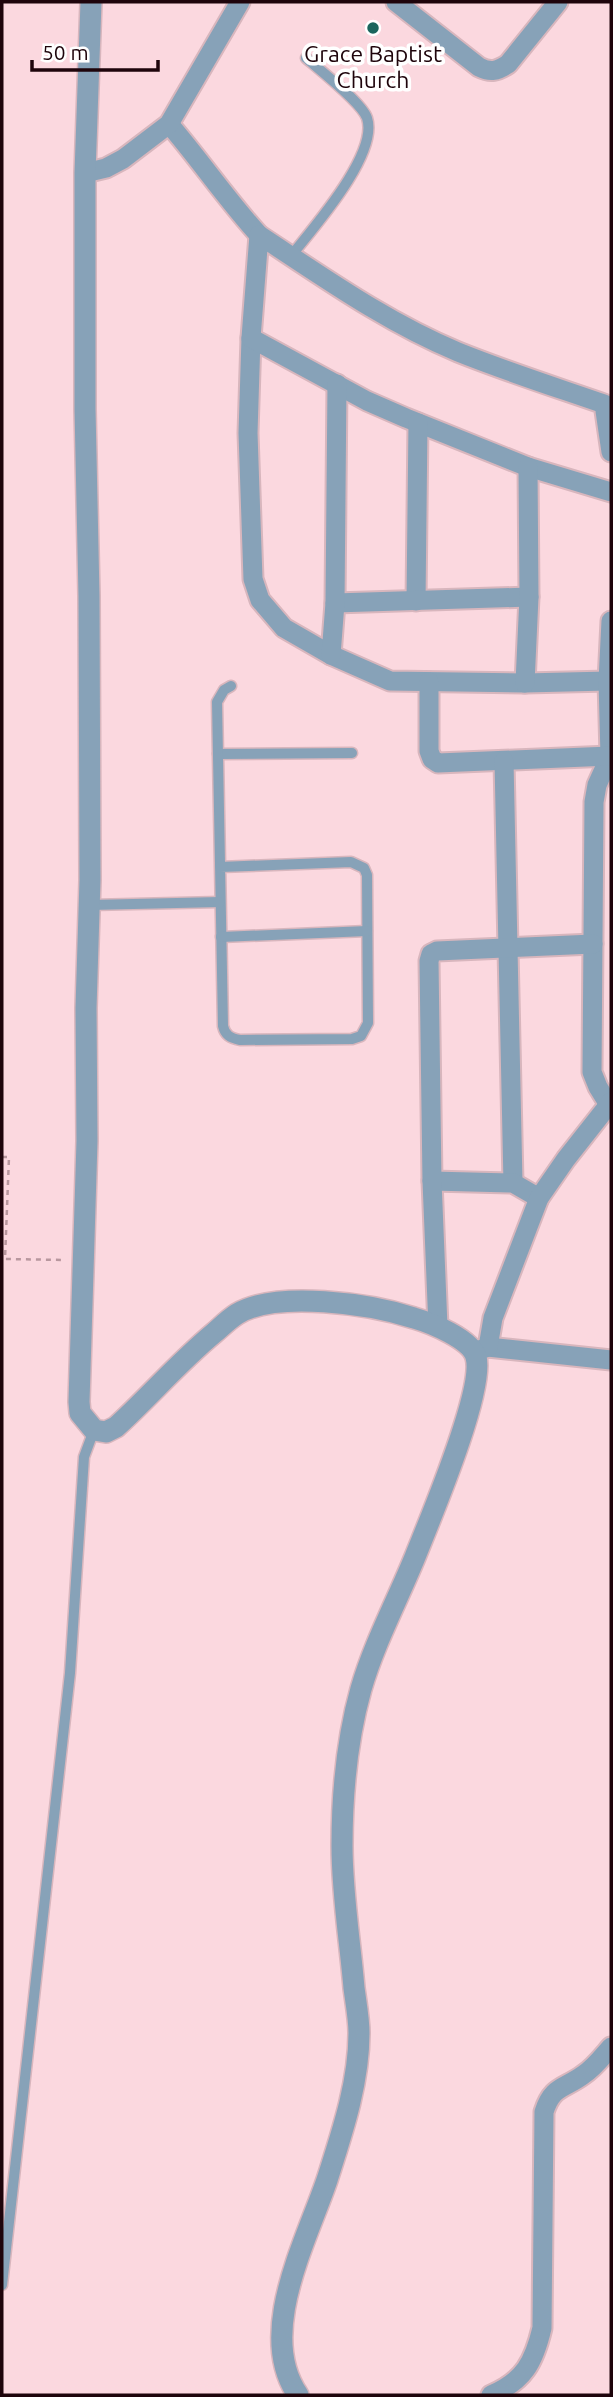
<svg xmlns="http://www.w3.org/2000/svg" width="613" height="2397" viewBox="0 0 613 2397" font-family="Ubuntu,sans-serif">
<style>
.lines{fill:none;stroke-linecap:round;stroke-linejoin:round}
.service-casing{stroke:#d8b6bd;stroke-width:13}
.minor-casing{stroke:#d8b6bd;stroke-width:23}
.tertiary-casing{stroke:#d8b6bd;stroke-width:24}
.path{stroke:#b8979e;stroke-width:2.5;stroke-dasharray:5 5;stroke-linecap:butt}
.service{stroke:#87a2b8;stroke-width:10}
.minor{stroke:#87a2b8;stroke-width:19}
.tertiary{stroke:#87a2b8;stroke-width:21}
.poi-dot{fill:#1b655d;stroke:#fff;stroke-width:2.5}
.labels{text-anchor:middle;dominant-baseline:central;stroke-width:7;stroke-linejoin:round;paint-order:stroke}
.poi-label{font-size:23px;fill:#1e040b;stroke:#fff}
</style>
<rect width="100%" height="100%" fill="#fbd8df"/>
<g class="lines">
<defs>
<g id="service">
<path d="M291,256C313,228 379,154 367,118C362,103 320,70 306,58"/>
<path d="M218,754L352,753"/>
<path d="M220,867L351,862L364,868L367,875L368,1023L361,1036L352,1039L240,1040C230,1038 225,1035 223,1026L217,702L224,690L231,686"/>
<path d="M90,905L220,902"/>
<path d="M221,937L367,931"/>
<path d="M2,2285L70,1673L84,1457L94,1430"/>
</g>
<g id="minor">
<path d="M396,2L479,67C491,73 497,71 508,64L558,2"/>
<path d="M169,124C200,160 227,200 259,235"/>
<path d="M85,173L106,168L123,159L169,124L240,2"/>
<path d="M251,338L248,433L253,579L260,600L284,628L331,655L390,681L525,683L608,681L611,683"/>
<path d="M611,452L604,404C555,387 505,371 458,352C386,322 323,277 259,235L251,338L367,401L406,418L528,467L611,492"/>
<path d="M416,601L418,423"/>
<path d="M335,603L529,597"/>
<path d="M611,621L608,681L610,756L597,785L594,802L592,1072L598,1087L611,1108"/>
<path d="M331,655L335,603L337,384"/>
<path d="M429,682V751L432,759L438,763L610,756"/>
<path d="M525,683L529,597L528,467"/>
<path d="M504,761L513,1183"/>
<path d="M432,1181L513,1183L539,1198"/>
<path d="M438,1327L432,1181L429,961L431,954L437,951L593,944"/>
<path d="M488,1347L611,1360"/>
<path d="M474,1352L488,1347L493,1318L539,1198L566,1159L611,1102"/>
<path d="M491,2395C524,2381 534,2362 542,2328L544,2112C552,2086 564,2089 583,2075C594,2068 603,2056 611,2047"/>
</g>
<path id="tertiary" d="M91,2L85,173V409L89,596L90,880L86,1008L87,1141L79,1402L80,1413L94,1430L106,1432L116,1427C149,1397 179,1362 214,1333C221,1327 229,1319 237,1314C277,1290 371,1304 414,1318C431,1323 471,1339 476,1357C485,1390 430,1519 415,1557C397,1601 374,1644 361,1689C347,1739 342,1795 342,1846C342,1893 350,1941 354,1988C356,2003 359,2019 359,2033C359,2083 342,2133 327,2180C306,2242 256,2334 298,2395"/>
</defs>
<use href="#service" class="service-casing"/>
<use href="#minor" class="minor-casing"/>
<use href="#tertiary" class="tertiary-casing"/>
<path class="path" d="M2,1157H9L5,1259L64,1260"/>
<use href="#service" class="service"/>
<use href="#minor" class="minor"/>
<use href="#tertiary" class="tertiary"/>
</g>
<circle class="poi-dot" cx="373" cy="28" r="7"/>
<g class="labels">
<g class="poi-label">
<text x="373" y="53">Grace Baptist<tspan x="373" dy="26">Church</tspan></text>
</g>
</g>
<rect width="613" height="2397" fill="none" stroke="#1e040b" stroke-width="7"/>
<path d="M32 60v10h126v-10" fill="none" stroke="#1e040b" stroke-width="3.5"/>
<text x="42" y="60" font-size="21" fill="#1e040b" stroke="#ffffff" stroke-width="5" paint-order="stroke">50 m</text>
</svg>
